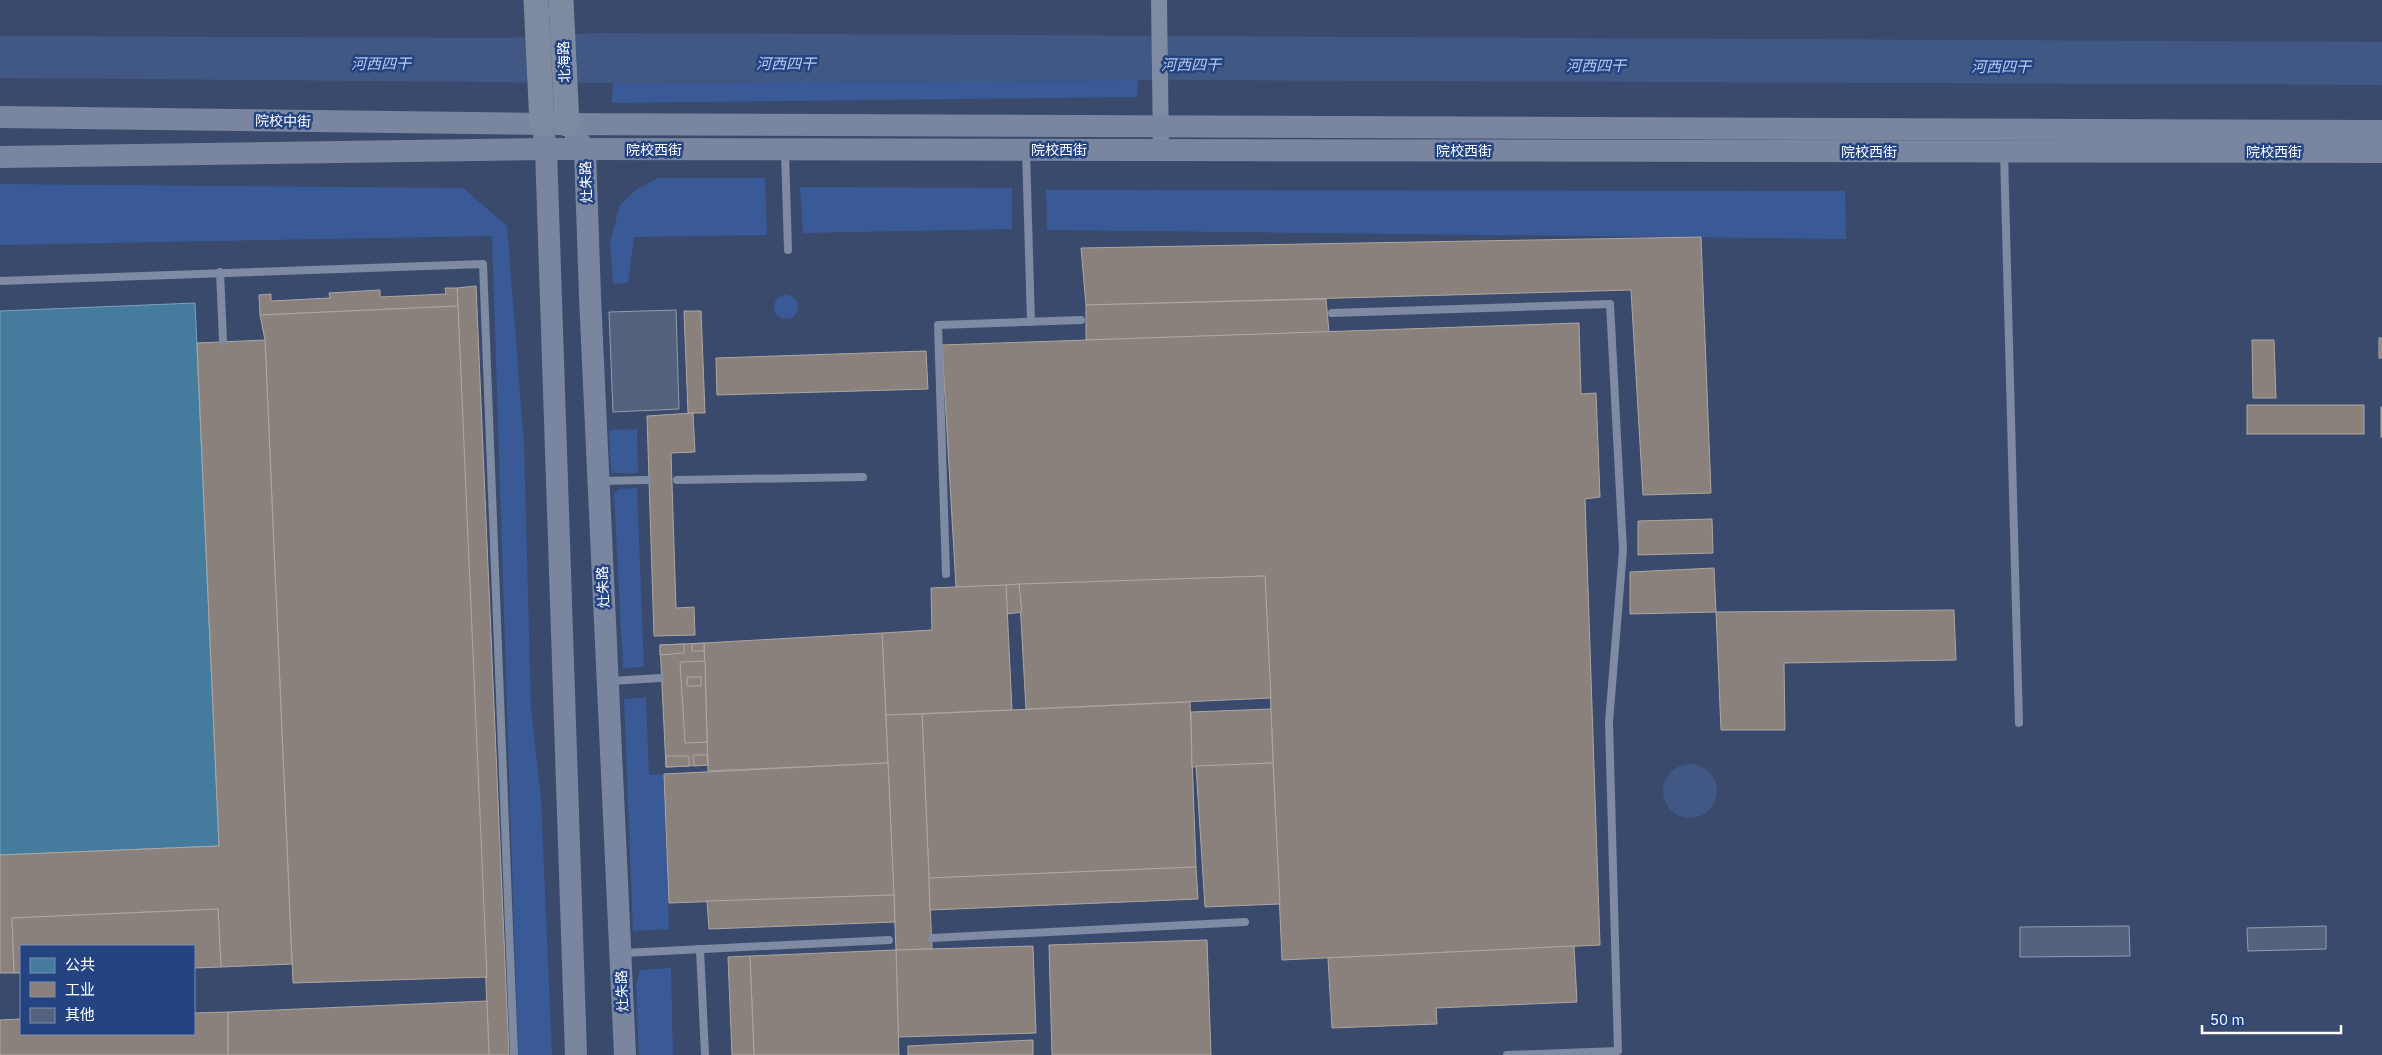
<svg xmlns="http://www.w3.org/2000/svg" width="2382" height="1055" viewBox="0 0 2382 1055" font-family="'IBM Plex Sans','Noto Sans SC',sans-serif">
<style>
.green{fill:#395997}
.water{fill:#415784}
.public{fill:#457b9d;stroke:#7da3ba}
.industry{fill:#8a817c;stroke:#ada7a3}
.building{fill:#54627d;stroke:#929cb1}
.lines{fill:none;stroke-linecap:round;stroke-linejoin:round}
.lane{stroke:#7f8ba2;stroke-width:8}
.street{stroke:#7f8ba2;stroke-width:16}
.secondary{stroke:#7a869f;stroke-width:22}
.primary{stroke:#7d8aa0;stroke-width:25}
.labels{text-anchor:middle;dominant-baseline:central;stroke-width:5;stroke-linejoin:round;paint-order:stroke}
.street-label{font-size:14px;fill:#fff;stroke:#244381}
.water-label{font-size:15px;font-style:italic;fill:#b7caee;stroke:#244381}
</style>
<rect width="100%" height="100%" fill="#394a6c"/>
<g class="green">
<path d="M1138,80L1137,97L612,103L613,83Z"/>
<path d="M658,178H765L767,235L634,237L628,283L613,284L610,242L620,205L637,189Z"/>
<path d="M0,184L463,188L507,226L524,444L531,708L541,799L552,1055H518L492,236L0,245Z"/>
<path d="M800,187L1012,188V229L803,233Z"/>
<path d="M1046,190L1845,191L1846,239L1047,230Z"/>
<circle cx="786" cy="307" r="12"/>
<path d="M637,429L638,473H611L609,430Z"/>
<path d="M637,488L644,667L623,668L614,494L619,489Z"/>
<path d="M646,697L649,775L664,774L669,929L633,931L624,699Z"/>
<path d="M671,968L673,1055H639L636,985L640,970Z"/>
</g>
<g class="water">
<path d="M597,33L2382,42V85L1138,80L613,83L0,78V36L503,38Z"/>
<circle cx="1690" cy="791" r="27"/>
</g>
<path class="public" d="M195,303L219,846L0,855V311Z"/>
<g class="industry">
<path d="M1701,237L1711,493L1643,495L1631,290L1086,305L1081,248Z"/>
<path d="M476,286L509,1055H489L457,288Z"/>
<path d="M445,288H457L458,306L260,315L259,295L271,294V301L330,298L329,293L380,290V297L446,294Z"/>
<path d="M1326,299L1329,332L1086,340V305Z"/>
<path d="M458,306L487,977L293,983L265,340L260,315Z"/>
<path d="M684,311H701L705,413H688Z"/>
<path d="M1579,323L1581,394L1596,393L1600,497L1585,499L1600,945L1282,960L1265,576L956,587L942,345Z"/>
<rect x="2379" y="338" width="3" height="20"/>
<path d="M265,340L292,964L221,967L218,909L12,918L14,973H0V855L219,846L197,343Z"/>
<path d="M2252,340H2274L2276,398H2253Z"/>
<path d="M926,351L928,389L717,395L716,358Z"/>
<rect x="2247" y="405" width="117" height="29"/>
<rect x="2381" y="407" width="1" height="30"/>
<path d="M693,413L695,452L671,453L676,608L694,607L695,635L654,636L647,416Z"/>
<path d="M1712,519L1713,553L1638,555V521Z"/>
<path d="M1714,568L1716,612L1630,614V572Z"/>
<path d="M1265,576L1271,698L1026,709L1019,584Z"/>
<path d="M1019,584L1022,612L1007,614L1006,585Z"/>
<path d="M1006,585L1012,710L886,715L882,633L932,630L931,588Z"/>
<path d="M1954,610L1956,660L1784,663L1785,730H1721L1716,612Z"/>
<path d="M882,633L888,763L708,771L704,643Z"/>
<path d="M704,643L708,765L666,767L660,645Z"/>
<path d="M704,643V651H692V644Z"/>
<path d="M684,644V653L660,655V645Z"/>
<path d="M705,661L707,742L685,743L680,662Z"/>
<rect x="687" y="677" width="14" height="9"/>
<path d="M1190,702L1196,867L929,878L922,714Z"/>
<path d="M1271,709L1273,763L1192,767L1191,712Z"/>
<path d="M922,714L932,949L896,950L886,715Z"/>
<path d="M693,755H707L708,765L694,766Z"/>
<path d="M666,756H689V766L666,767Z"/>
<path d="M888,763L894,895L669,903L664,774Z"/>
<path d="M1273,763L1280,904L1205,907L1196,766Z"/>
<path d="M1196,867L1198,899L930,910L929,878Z"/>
<path d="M894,895L895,922L709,929L707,901Z"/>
<path d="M218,909L221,967L194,968V946H21V973H14L12,918Z"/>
<path d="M1207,940L1211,1055H1052L1049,945Z"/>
<path d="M1033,946L1036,1033L898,1037L896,950Z"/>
<path d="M1574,946L1577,1002L1436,1008L1437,1024L1332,1028L1328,958Z"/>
<path d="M896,950L899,1055H754L750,956Z"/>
<path d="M750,956L754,1055H732L728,957Z"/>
<path d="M487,1001L489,1055H228V1012Z"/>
<path d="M228,1012V1055H0V1020L21,1019V1034H194V1013Z"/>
<path d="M1033,1040V1055H908V1046Z"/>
</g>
<g class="building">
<path d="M676,310L679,409L613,412L609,312Z"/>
<path d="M2129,926L2130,956L2020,957V927Z"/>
<path d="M2326,926V949L2248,951L2247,928Z"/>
</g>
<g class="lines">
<g class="lane">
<path d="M1026,151L1031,322"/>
<path d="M785,152L788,250"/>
<path d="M2004,153L2019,723"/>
<path d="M220,272L223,341"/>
<path d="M0,281L483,264L514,1055"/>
<path d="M1332,313L1610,304L1623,550L1609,722L1618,1051L1507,1055"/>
<path d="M677,480L863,477"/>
<path d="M600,481L647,480"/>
<path d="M946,574L938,325L1081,320"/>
<path d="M610,681L660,678"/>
<path d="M932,938L1245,922"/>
<path d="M700,949L705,1055"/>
<path d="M623,953L889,940"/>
</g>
<path class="street" d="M1159,0L1161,151"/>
<g class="secondary">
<path d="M0,117L542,124L2382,131"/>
<path d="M544,135L546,149L576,1055"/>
<path d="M576,137L585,150L590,297L625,1055"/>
<path d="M0,157L546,149L2382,152"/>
</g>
<g class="primary">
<path d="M536,0L542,124"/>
<path d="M561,0L567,124"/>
</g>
</g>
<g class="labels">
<g class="street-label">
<text transform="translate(564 62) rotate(-92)">北海路</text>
<text transform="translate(283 121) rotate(1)">院校中街</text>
<text x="654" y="150">院校西街</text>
<text x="1059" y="150">院校西街</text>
<text x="1464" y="151">院校西街</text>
<text x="1869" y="152">院校西街</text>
<text x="2274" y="152">院校西街</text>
<text transform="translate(586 182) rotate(-92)">灶朱路</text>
<text transform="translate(603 587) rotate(-93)">灶朱路</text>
<text transform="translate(622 991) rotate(-93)">灶朱路</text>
</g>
<g class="water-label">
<text x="381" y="63">河西四干</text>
<text x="786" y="63">河西四干</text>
<text x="1191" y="64">河西四干</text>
<text x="1596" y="65">河西四干</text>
<text x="2001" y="66">河西四干</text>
</g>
</g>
<rect x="20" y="945" width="175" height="90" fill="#244381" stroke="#7c8eb3"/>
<rect x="30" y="958" width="25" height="15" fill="#457b9d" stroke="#7c8eb3"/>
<text x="65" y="970" font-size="15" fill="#ffffff">公共</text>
<rect x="30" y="982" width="25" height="15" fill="#8a817c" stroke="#7c8eb3"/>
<text x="65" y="995" font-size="15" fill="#ffffff">工业</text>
<rect x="30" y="1008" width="25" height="15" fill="#54627d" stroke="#7c8eb3"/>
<text x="65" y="1020" font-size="15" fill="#ffffff">其他</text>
<path d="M2202 1025v8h139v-8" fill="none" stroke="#ffffff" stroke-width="2.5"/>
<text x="2210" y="1025" font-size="15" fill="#ffffff" stroke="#244381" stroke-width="4" paint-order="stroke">50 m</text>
</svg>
